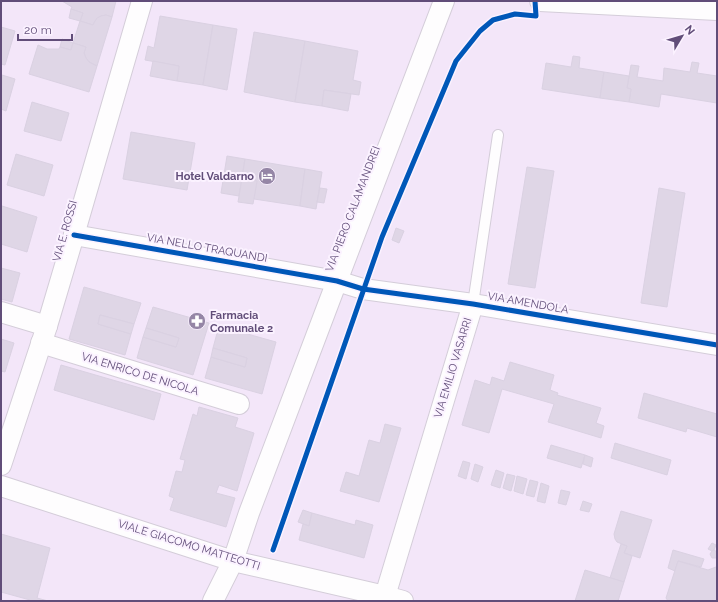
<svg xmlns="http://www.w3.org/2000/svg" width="718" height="602" viewBox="0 0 718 602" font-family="Raleway,sans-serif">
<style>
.residential{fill:#f3e6f9}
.building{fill:#dfd6e6;stroke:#dad1e2}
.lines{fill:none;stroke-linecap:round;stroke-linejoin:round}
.lane-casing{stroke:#d4cdd9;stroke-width:12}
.street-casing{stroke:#d4cdd9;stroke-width:22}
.lane{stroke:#fefdfe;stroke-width:10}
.street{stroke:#fefdfe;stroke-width:20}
.cycleway-casing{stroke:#fbf2ff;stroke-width:8}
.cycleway{stroke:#0057b8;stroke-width:5}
.labels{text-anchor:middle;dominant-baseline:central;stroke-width:4;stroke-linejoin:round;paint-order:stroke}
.poi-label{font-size:11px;font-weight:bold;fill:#614d79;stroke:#fbf2ff;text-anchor:end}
.street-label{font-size:11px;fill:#614d79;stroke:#fbf2ff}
</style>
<rect width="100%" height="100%" fill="#f6eff9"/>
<rect class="residential" x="1" y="1" width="716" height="600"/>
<g class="building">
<path d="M62,1H116L112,17L106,15L101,16L95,21L93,25L80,21L83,13L71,9L72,7Z"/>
<path d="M71,9L83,13L80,21L69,18Z"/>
<path d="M106,15L112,17L97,66L89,62L86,58L84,53L86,47L73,43L80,21L93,25L95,21L97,18L101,16Z"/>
<path d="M160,16L213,25L203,85L177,81L179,66L145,60L148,46L154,48Z"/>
<path d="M213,25L237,29L227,90L203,85Z"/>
<path d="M1,27L15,31L5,65L1,64Z"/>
<path d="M254,32L305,41L295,102L244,92Z"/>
<path d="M62,39L73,43L71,50L60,47Z"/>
<path d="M305,41L358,51L353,80L361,82L359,95L324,90L322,106L295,102Z"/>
<path d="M73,43L86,47L84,53L86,58L89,62L97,66L89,92L29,74L38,45L47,49H59L60,47L71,50Z"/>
<path d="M573,56L580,57L579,68L604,72L600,98L542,89L546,63L571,67Z"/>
<path d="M153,61L179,66L177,81L150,76Z"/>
<path d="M692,62L699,63L697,73L717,76V103L661,94L659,107L629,102L631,89L627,88L631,65L639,66L637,77L663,81L664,68L690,72Z"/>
<path d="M604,72L629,76L627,88L631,89L629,102L600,98Z"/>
<path d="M2,75L15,79L6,111L1,109Z"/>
<path d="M324,90L351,94L348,111L322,106Z"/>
<path d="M32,102L69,113L61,141L24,131Z"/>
<path d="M131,132L195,143L187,190L123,179Z"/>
<path d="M16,154L53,165L44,196L7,185Z"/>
<path d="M227,156L245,159L239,196L221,193Z"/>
<path d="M245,159L305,169L300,206L254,199L257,181L242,179Z"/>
<path d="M527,167L554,171L535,288L508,284Z"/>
<path d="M305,169L322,172L316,209L300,206Z"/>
<path d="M242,179L257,181L253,204L238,202Z"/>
<path d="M320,188L327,189L324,203L317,202Z"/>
<path d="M659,188L685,193L667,307L641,303Z"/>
<path d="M2,206L37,217L27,252L1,244V211Z"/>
<path d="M396,228L404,231L399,243L392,240Z"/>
<path d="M1,268L20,273L12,302L1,299Z"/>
<path d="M84,287L141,303L134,324L100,315L98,324L131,334L125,355L69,339Z"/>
<path d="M153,307L209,323L193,375L137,358L143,337L176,347L179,338L146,328Z"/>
<path d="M100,315L134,324L131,334L98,324Z"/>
<path d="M219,326L276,342L262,394L205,378L211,357L245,367L247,358L213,348Z"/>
<path d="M146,328L179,338L176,347L143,337Z"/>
<path d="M1,339L14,343L5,372L1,371Z"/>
<path d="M213,348L247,358L245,367L211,357Z"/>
<path d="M510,362L554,375L550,390L558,393L557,395L601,408L596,423L604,426L601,438L548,422L554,404L502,389L489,433L462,425L475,380L490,385L492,377L504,381Z"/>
<path d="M61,365L161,394L154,420L54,390Z"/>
<path d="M644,393L717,414V437L687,428L686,432L638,418Z"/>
<path d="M199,407L238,418L235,427L254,433L237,491L219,485L216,493L235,498L226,527L170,510L174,498L169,496L176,471L182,472L185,460L180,459L193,414L197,416Z"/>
<path d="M385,424L401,428L379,502L340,491L346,472L359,476L369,440L380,443Z"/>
<path d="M615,443L671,460L667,475L611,458Z"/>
<path d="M551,445L585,455L581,468L547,458Z"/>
<path d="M585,455L593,458L591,467L583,464Z"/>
<path d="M463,461L470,463L466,479L458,476Z"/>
<path d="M475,464L483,467L478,482L471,479Z"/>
<path d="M496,470L504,473L500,488L491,485Z"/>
<path d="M507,474L515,476L511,491L503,488Z"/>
<path d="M517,476L527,479L523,494L514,491Z"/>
<path d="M530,480L538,482L534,497L526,495Z"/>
<path d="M541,483L549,486L545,503L537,501Z"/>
<path d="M561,490L570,492L566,505L558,503Z"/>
<path d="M583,501L592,504L589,512L580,510Z"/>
<path d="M303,510L312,513L309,526L298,522Z"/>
<path d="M621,511L652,520L640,558L624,553L627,546L617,542L615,539L614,534Z"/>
<path d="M312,513L355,525L356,520L373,525L364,558L299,540L303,524L309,526Z"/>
<path d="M1,534L50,548L37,598L48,601H29L30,600L1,592Z"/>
<path d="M712,543L716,545L714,550L712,551L708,549Z"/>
<path d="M621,544L627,546L624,553L632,556L624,582L610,578Z"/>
<path d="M673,550L704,559L701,567L678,561L675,571L668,568Z"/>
<path d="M714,550L717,552V556L716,558H712L710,554L712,551Z"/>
<path d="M678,561L708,570L716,567H717V601H668L666,598Z"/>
<path d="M585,570L624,582L618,601H575Z"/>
</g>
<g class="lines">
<defs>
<path id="lane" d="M473,304L498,135"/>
<g id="street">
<path d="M540,1L717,10"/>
<path d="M74,235L337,281L363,289L473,304L717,345"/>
<path d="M1,312L47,326"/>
<path d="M41,343L239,404"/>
<path d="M1,465L47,326L74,235L142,1"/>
<path d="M1,486L233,561L385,596L403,601"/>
<path d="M385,596L473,304"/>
<path d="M213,601L233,561L249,513L337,281L444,1"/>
</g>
</defs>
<use href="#lane" class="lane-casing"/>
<use href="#street" class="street-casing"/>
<use href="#lane" class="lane"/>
<use href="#street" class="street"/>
<defs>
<g id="cycleway">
<path d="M74,235L337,281L363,289L473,304L717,345"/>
<path d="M273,550L382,237L456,61L480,31L493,20L515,14L536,16L535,1"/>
</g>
</defs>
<use href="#cycleway" class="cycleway-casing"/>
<use href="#cycleway" class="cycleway"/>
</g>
<defs>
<symbol id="hotel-disc" viewBox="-11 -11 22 22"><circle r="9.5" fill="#9586a6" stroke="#fbf2ff"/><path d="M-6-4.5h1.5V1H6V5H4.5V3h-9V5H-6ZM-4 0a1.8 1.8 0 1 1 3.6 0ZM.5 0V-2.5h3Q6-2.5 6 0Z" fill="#fff"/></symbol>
<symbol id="pharmacy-disc" viewBox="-11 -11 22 22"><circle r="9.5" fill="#9586a6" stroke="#fbf2ff"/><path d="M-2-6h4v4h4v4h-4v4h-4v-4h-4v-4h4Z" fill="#fff"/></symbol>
</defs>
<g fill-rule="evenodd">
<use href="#hotel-disc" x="257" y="166" width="20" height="20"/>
<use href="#pharmacy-disc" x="187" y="311" width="20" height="20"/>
</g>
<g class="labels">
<g class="poi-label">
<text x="254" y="176">Hotel Valdarno</text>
<text x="210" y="315" text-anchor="start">Farmacia<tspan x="210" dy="13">Comunale 2</tspan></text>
</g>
<g class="street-label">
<text transform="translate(353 209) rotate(-69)">VIA PIERO CALAMANDREI</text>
<text transform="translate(65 231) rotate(-74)">VIA E. ROSSI</text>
<text transform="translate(207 248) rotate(10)">VIA NELLO TRAQUANDI</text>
<text transform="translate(528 303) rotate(10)">VIA AMENDOLA</text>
<text transform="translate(453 368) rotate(-73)">VIA EMILIO VASARRI</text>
<text transform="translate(140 374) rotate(17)">VIA ENRICO DE NICOLA</text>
<text transform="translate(189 545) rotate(17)">VIALE GIACOMO MATTEOTTI</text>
</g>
</g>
<rect width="718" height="602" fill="none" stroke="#614d79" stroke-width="4"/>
<g transform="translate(682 36) rotate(52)" stroke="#fbf2ff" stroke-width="3" paint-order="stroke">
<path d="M0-3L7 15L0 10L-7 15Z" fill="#614d79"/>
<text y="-6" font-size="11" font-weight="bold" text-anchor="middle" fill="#614d79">N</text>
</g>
<path d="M18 34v6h54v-6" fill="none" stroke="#614d79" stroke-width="2"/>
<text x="24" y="34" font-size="12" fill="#614d79" stroke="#fbf2ff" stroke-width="3" paint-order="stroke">20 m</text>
</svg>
